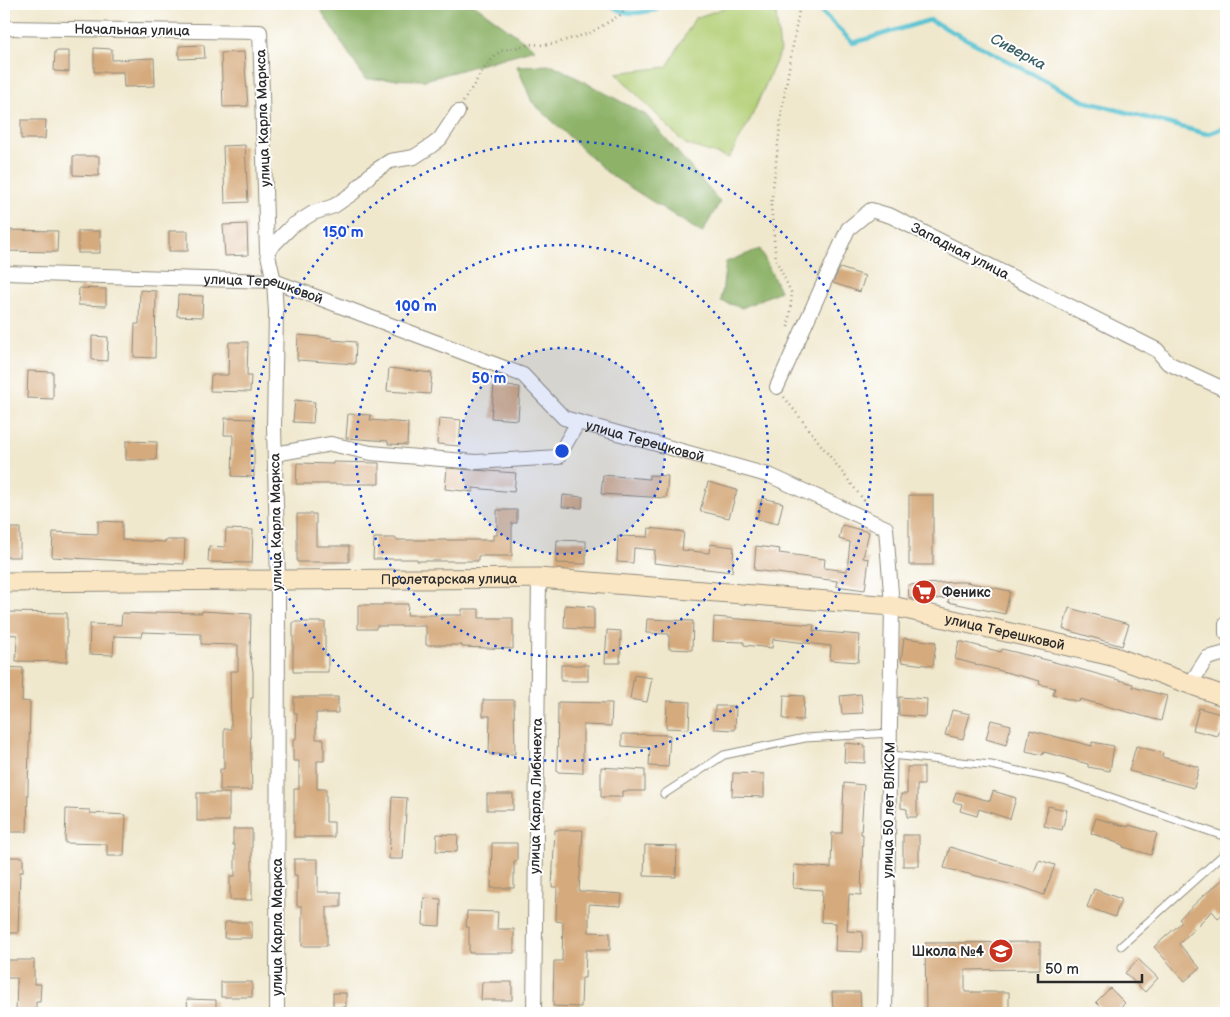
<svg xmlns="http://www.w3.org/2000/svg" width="1230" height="1017" viewBox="0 0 1230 1017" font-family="'Balsamiq Sans',sans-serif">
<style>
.green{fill:#b2cf76;stroke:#6e7d50}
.forest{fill:#8db267;stroke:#5c6e49}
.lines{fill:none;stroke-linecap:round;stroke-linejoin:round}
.stream{stroke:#57c2d1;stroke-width:4.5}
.building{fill:#d5aa7d}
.service-casing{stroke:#8e8a7c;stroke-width:9}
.minor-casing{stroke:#8e8a7c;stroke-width:16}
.secondary-casing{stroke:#8e8a7c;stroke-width:21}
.path{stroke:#8e8a7c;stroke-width:2.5;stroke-dasharray:1 4;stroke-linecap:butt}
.service{stroke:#fff;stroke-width:7}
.minor{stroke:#fff;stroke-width:14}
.secondary{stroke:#fbe6c4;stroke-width:19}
.ring{fill:none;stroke:#1d4ed8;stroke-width:2.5;stroke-dasharray:2.5 5}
.labels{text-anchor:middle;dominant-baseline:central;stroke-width:4;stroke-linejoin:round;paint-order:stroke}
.street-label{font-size:14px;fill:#2b2b2b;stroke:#fff}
.poi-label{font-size:14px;font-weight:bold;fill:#2b2b2b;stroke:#fff;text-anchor:start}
.water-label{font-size:15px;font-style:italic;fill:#3a6065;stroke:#fff}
.centre{fill:#1d4ed8;stroke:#fff;stroke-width:2.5}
.ring-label{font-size:15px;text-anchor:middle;font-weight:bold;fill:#1d4ed8;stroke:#fff;stroke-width:4;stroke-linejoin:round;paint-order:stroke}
</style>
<rect width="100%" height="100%" fill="#fff"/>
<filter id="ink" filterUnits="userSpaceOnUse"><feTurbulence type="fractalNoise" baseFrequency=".02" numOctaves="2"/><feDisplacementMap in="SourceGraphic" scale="10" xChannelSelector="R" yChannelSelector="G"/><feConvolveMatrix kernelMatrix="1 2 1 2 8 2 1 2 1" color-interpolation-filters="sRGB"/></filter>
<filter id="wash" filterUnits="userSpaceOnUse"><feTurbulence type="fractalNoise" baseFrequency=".0096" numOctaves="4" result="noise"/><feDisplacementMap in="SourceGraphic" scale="20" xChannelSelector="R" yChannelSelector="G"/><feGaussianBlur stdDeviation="1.12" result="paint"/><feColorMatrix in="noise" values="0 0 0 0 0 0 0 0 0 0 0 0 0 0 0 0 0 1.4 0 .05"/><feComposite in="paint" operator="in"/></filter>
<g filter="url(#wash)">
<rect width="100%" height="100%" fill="#f0e8cd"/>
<path class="green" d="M775,4L780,52L751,118L729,158L685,144L616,73L667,67L695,18L730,6Z"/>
<g class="forest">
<path d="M307,4H474L535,49L425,80L365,79L320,9Z"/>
<path d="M553,65L646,115L720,202L702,233L609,174L532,102L517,66Z"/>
<path d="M760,249L780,291L742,308L721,301L726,262Z"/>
</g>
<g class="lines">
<g class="stream">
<path d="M610,4C625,17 637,13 656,10L657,4"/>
<path d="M814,4L853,43L930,20L1084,101L1207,134L1226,127"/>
</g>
</g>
<g id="blocks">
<g class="building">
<path d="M204,45L205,58L179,59V46Z"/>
<path d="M94,48L112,49V60L154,58L155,86L124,87L123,72H94Z"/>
<path d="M55,51H69V72L54,71Z"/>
<path d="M244,52L248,106L223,107L221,53Z"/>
<path d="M21,120H46L45,139H21Z"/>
<path d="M245,145L248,202L225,203L223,146Z"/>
<path d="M73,156H99V176L73,175Z"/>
<path d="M247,224L248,255L225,256L223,225Z"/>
<path d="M4,230L58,231L57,252L4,251Z"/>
<rect x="78" y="231" width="22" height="22"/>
<rect x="169" y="231" width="19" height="20"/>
<path d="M840,268L865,276L860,292L833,283Z"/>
<path d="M79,288L106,289V306L78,305Z"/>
<path d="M140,290L156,291L155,358L134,357L135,324H139Z"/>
<path d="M178,295L203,296L202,317L177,316Z"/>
<path d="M298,335L332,338V340L356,342L355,364L297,360Z"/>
<path d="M92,336L108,337L107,361L92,360Z"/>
<path d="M229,342H248L247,376H251L250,392L210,391L211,375H228Z"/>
<path d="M389,368L432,373L430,394L387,391Z"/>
<path d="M28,371L53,372V399L27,398Z"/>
<path d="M494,385L520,387L518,420L491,418Z"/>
<path d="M295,400L315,402L313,423L293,422Z"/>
<path d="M348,414L371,415L370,420L408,423L407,445L388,444V441L346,438Z"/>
<path d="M225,418L254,419V477L232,476L233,435H224Z"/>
<path d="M439,418L461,420L459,446L437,444Z"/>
<path d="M126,441L157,442L156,460H126Z"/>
<path d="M333,462L379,463V484H296L297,463L333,464Z"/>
<path d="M447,468L516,473L514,492L473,488V492L445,489Z"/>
<path d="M603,475L649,479V475L668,476L666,498L601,494Z"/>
<path d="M708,482L737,490L729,518L700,511Z"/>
<path d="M563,495L583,497L582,508L562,507Z"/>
<rect x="909" y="495" width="24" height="70"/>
<path d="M762,498L783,503L778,524L757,519Z"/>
<path d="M497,510H517V523H512V556H478V561H417V559H373L374,538H396V540H493V535H497Z"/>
<path d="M297,514H316V546H349V562H297Z"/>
<path d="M98,521L122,522V540L165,542V540H185L184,564L52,557L53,532L98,534Z"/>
<path d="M842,525L869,532L863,558L869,559L865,590L836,586L837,581L754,570L756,546L780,549L779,553L825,559L824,568L847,571L850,542L839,539Z"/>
<rect x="4" y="528" width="16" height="29"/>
<path d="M649,528L684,532L682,550L709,553L710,544L734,547L732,572L654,563L655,550L634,548L633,563L617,562L618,536L648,537Z"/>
<path d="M226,529L253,530L252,563L208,562L209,546L225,547Z"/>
<path d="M557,540L586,541V564L556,563Z"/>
<path d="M956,582H966L1010,591L1005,614L948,602L949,598L918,600L909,598L908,585Z"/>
<path d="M383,604H408L407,615H462V609H479V618H513V649L462,647V645H426V626H376V629H358V605H383Z"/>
<path d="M565,605L594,607V630L564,628Z"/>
<path d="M1069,608L1129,624L1122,646L1063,629Z"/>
<path d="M202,611L251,614L250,654L253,671V698H251L250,726L252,790H220V769H224V729H231L230,671H238V645L201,644V634L142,632L141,637L114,636L113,655L89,654L90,624L121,625L122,613L156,614V612L202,613Z"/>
<path d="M4,612L67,613V662L16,661L17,635L4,634Z"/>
<path d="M714,617L814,625L813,631L860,635L858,662L830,660L831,646L773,639L772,648L744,645V642L713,641Z"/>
<path d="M647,619L693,621L692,650L669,649V634L646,633Z"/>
<path d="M293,622H325V655H328V672H293Z"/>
<path d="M607,630L621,631L620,663H605Z"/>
<path d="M904,638L936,642L933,666L901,662Z"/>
<path d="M959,641L1001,652L1002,649L1047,660L1133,684V687L1167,696L1161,721L1080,699L1079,702L1053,695L1055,688L1039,684L1040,681L955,659Z"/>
<rect x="561" y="665" width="27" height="16"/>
<path d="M4,667L23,668L22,701L30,702L27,832H4Z"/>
<path d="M634,675L652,678L647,702L630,699Z"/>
<path d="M861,694L863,713L842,714L840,696Z"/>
<path d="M784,695L804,696L803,720L783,719Z"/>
<path d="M294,697H338V713H316V739H324V761H317V789H326V822H334V837H294V789H299V761H293V739H296L297,713H294Z"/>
<path d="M899,697L927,699L926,717L899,715Z"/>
<path d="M483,700H514L515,754H489L490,716H483Z"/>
<path d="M667,701L690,702L689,729L666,728Z"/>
<path d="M558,702L612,703L611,726L583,725V773L557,772Z"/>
<path d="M715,706H736L735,730L714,729Z"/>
<path d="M1199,708L1224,715L1218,736L1193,730Z"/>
<path d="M952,710L970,714L963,739L945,735Z"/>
<path d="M991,720L1011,725L1006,745L986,739Z"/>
<path d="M1030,730L1092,746V742L1114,746L1110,771L1088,767V764L1044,752L1043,755L1026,751Z"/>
<path d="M622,734L670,735L668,767L649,766L650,748L622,746Z"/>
<path d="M845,743L865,745V763L844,762Z"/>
<path d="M1136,746L1163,753L1162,757L1199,767L1194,788L1129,771Z"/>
<path d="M601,767L645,770V791H622V797H601Z"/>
<path d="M907,767H924V785H917V817H907V809L901,808V794H907Z"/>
<path d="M733,773L764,774V797L732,796Z"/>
<path d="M844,783L864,785L861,834H863L861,895L849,894L847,931L863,932L862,952L835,951L836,923L821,922L822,890L793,888L794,865L831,868L832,833H842Z"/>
<path d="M993,791L1016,798L1010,819L979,809L977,816L960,811L962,804L953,802L956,792L990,801Z"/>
<rect x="197" y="793" width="32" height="28"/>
<rect x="487" y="794" width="26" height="16"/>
<path d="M392,797L407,798L403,859H389Z"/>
<path d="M1048,806L1067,810L1062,830L1044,826Z"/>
<path d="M66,809L90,810V813L126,815L124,856H107V844L65,843Z"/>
<path d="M1096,818L1128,827L1129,825L1157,833L1151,855L1123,847V845L1091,833Z"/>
<path d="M233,829H252V900H230V876H235V845H233Z"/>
<path d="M555,830H583L579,891L622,894L621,906L589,904V932L610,933V950H586L585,978H582L581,1007L553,1006L554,961H562L563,922L556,921L557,887H552Z"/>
<path d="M437,834L458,835L457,852L436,851Z"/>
<rect x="903" y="835" width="16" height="31"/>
<path d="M492,843H517V861H514V888H491Z"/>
<path d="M645,845L677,846L676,877L644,876Z"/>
<path d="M950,847L1034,872L1039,860L1055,865L1044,895L1022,887L944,868Z"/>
<path d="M4,857H23V872H20L18,933H6V927H4Z"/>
<path d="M294,859H318V892H341V907H327V946H302V906H297V875H294Z"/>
<path d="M1226,877V911L1218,918L1212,911L1179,944L1200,968L1185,981L1154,947L1182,922L1179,919L1204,895Z"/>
<path d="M1094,889L1121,899L1115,917L1087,907Z"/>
<path d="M424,898L441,899L440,926L423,925Z"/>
<path d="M467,911L498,912L497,929H514V953H469V927H466Z"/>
<path d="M225,922H252V938H224Z"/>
<path d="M1040,942V969L965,970V992H1009V1013H926L925,943Z"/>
<path d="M1138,959L1158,978L1145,992L1125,973Z"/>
<path d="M4,960H34V984H41L40,1002H36V1013H16L17,978H4Z"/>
<rect x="221" y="982" width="31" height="15"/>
<path d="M482,982H512V1000H481Z"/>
<path d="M1110,988L1125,1003L1114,1013H1107L1096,1002Z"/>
<path d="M832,992H860L861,1011L833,1012Z"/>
<rect x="333" y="993" width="13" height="14"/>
<path d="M187,999L216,1000V1013H188Z"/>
</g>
</g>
</g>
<g filter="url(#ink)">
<use href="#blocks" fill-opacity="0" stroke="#8e8a7c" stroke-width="1"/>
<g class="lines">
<defs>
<g id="service">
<path d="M890,755L991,765L1064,781L1226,837"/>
<path d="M664,794L724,755L805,738L891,733"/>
<path d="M1121,946L1226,852"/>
</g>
<g id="minor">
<path d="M4,28L260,32L267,251L274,281L276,312L274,426L278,581L277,1013"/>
<path d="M267,251L292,226L313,213L334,206L353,193L372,173L390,161L414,157L431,146L440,139L458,112"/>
<path id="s1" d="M4,273L274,281L523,375L564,418L771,476L886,528L892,606L885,1013"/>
<path d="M777,387L848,229L871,210L891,216L1157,350L1168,363L1226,390"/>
<path d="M275,454L331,444L371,453L476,462L558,457L578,422"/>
<path d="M1226,624V633"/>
<path d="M1191,683L1207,658L1226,653"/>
<path d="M534,1013L539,578"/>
</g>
<g id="secondary">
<path id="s2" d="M4,582L539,578L892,606L1112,656L1226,697"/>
</g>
</defs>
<use href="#service" class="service-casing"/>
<use href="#minor" class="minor-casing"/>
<use href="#secondary" class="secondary-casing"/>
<g class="path">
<path d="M463,102L485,67L500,51L532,44L543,45L556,43L590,33L622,14L626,4"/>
<path d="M788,327L792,294L776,260L771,206L782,109L800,4"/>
<path d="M784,397L866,503"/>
</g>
<use href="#service" class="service"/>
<use href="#minor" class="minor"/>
<use href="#secondary" class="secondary"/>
</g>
</g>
<circle cx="562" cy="451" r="103" fill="#1d4ed8" fill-opacity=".12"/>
<g class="ring">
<circle cx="562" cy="451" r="103"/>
<circle cx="562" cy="451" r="206"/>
<circle cx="562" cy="451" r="310"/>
</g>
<defs>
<symbol id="supermarket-disc" viewBox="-11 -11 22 22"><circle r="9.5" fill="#c8321e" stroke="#fff"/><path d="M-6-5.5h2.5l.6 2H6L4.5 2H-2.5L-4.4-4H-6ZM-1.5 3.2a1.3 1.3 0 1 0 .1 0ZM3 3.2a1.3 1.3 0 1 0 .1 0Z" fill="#fff"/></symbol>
<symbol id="school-disc" viewBox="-11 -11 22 22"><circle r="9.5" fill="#c8321e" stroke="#fff"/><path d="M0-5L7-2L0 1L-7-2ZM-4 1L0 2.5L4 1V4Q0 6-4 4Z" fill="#fff"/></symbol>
</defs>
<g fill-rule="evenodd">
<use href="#supermarket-disc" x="910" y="578" width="28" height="28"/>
<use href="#school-disc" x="987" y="937" width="28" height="28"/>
</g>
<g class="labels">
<g class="street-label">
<text transform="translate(132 30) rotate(1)">Начальная улица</text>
<text transform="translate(263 118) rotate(-92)">улица Карла Маркса</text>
<text transform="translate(960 251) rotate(27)">Западная улица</text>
<text stroke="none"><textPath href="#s1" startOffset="261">улица Терешковой</textPath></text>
<text stroke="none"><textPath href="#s1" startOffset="680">улица Терешковой</textPath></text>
<text transform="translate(276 522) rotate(-91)">улица Карла Маркса</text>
<text stroke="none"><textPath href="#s2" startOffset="445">Пролетарская улица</textPath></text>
<text stroke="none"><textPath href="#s2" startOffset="1005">улица Терешковой</textPath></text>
<text transform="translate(536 796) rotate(-89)">улица Карла Либкнехта</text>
<text transform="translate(889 810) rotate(-89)">улица 50 лет ВЛКСМ</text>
<text transform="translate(277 927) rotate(-90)">улица Карла Маркса</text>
</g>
<g class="poi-label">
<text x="942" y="592">Феникс</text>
<text x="984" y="951" text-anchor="end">Школа №4</text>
</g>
<g class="water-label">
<text transform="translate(1018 52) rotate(28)">Сиверка</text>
</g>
</g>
<circle cx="562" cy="451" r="8" class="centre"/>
<g class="ring-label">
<text x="343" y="237">150 m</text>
<text x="416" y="311">100 m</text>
<text x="489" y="383">50 m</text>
</g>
<rect width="1230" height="1017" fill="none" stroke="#fff" stroke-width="20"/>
<path d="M1038 974v8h104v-8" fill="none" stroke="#2b2b2b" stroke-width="2.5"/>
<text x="1045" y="974" font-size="15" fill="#2b2b2b" stroke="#ffffff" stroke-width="4" paint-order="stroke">50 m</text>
</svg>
